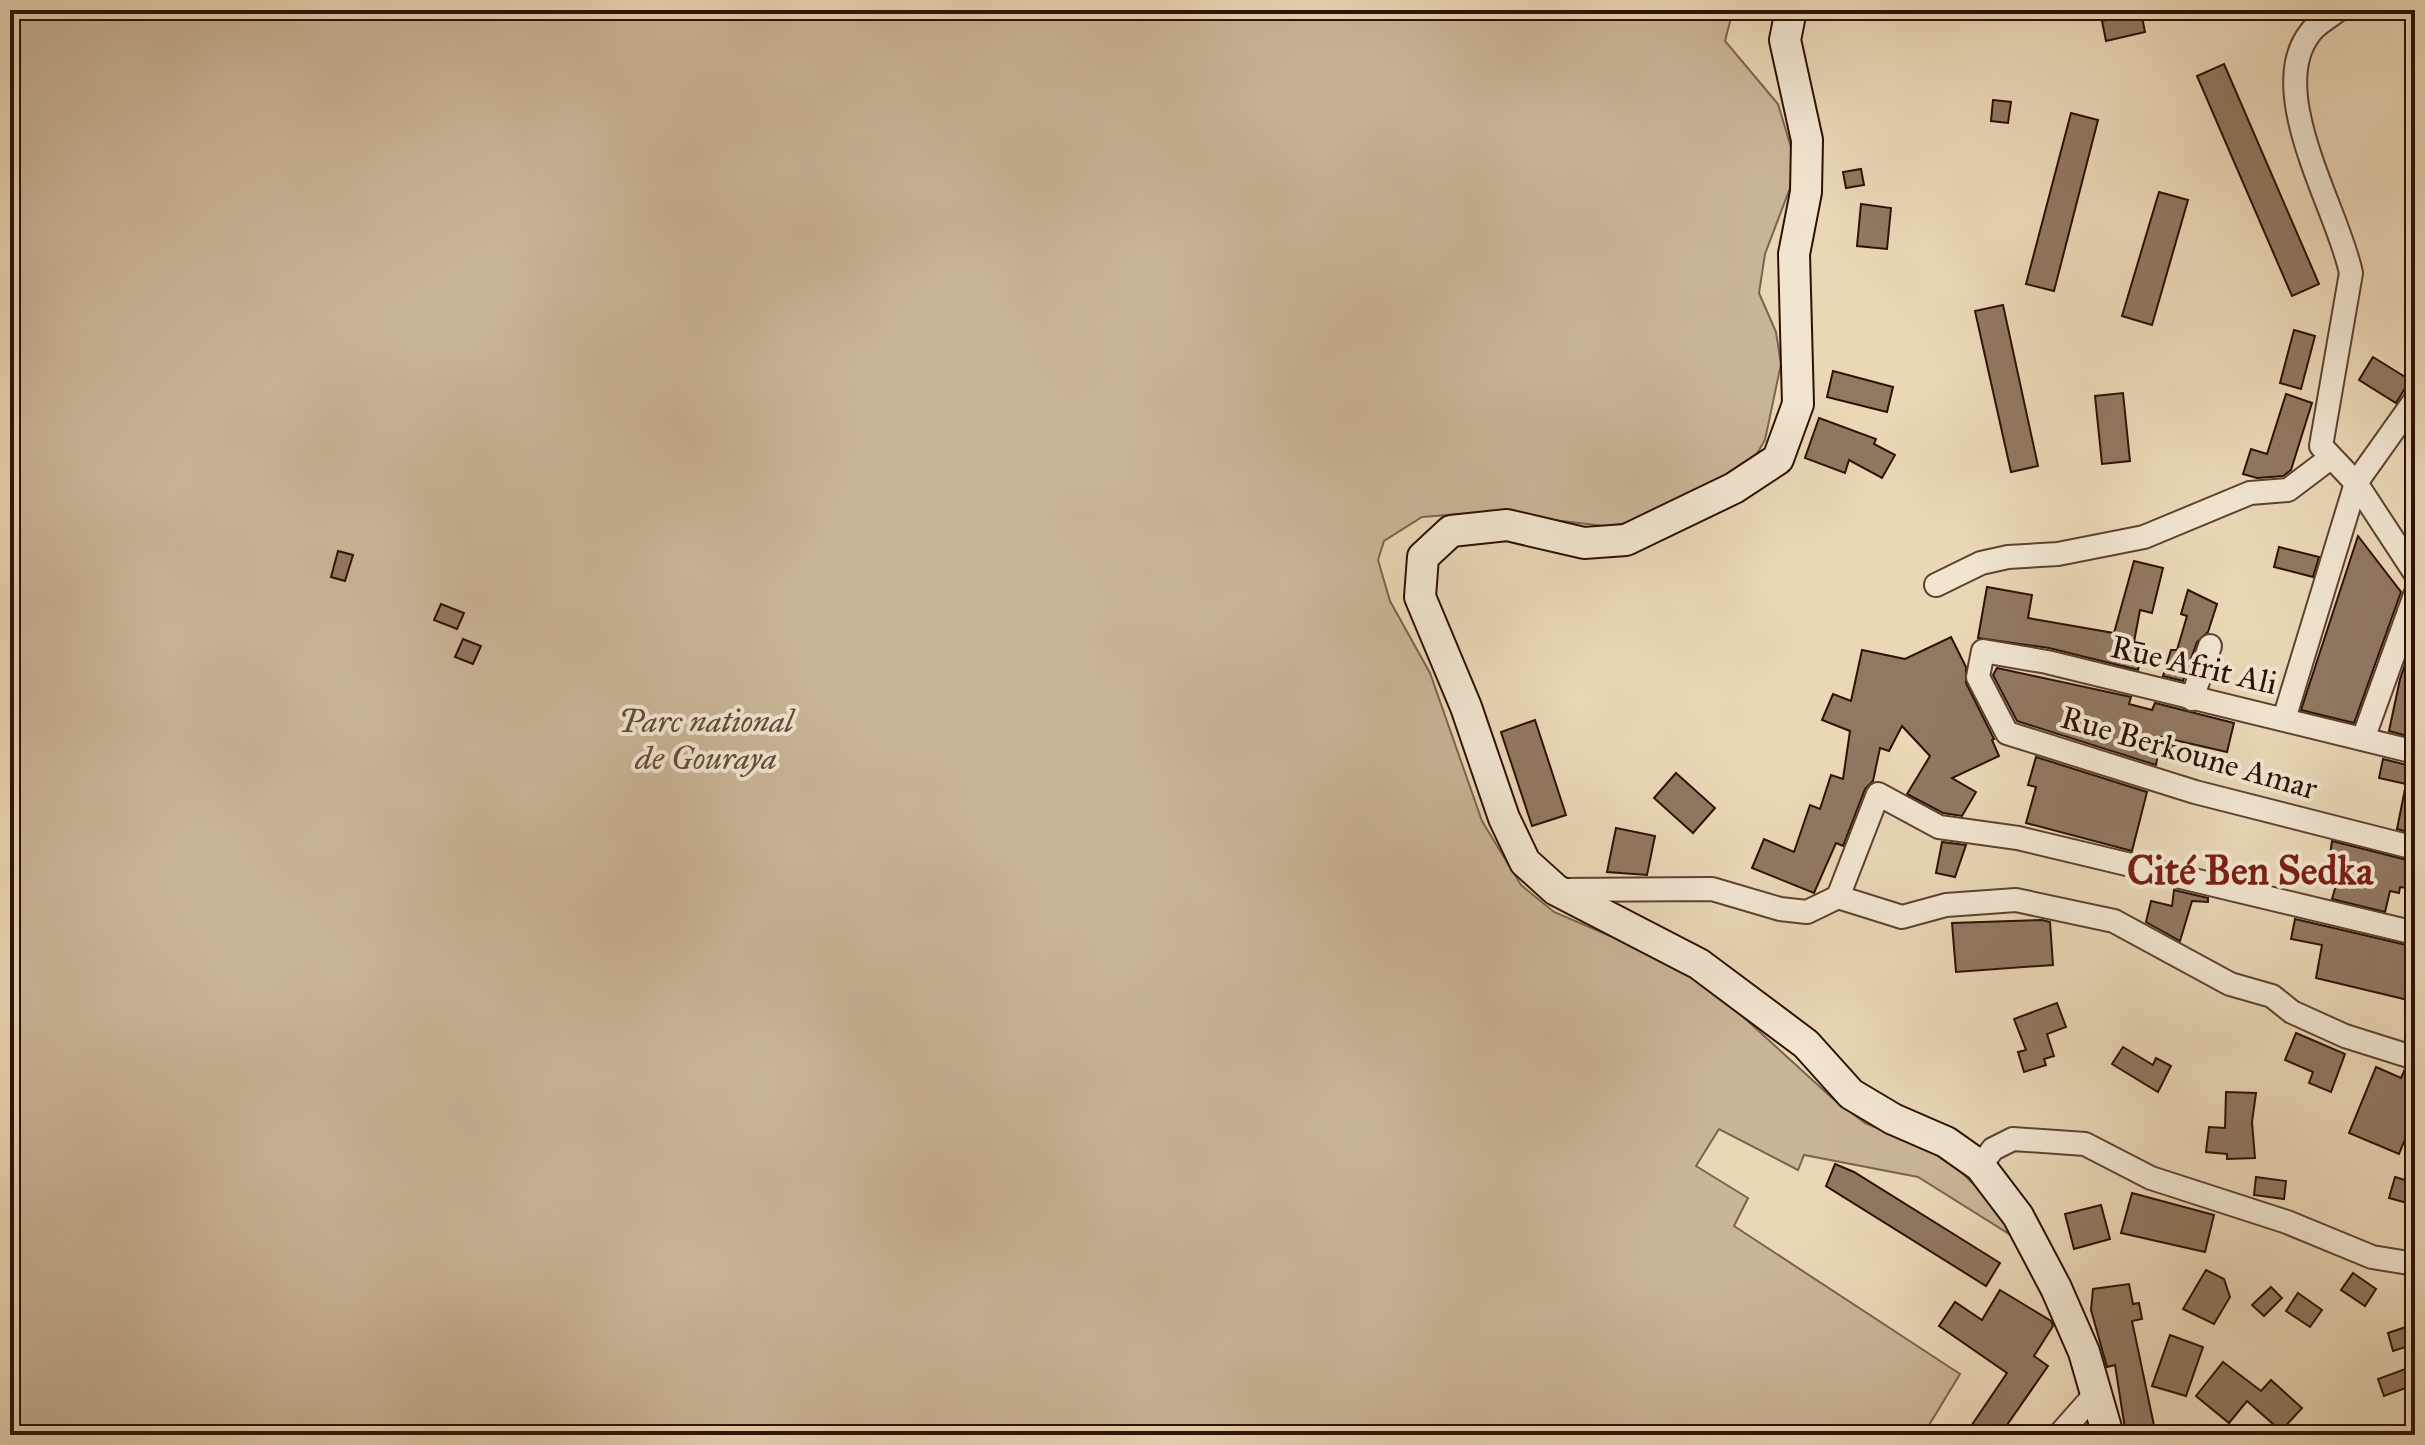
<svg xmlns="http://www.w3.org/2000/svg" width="2425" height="1445" viewBox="0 0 2425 1445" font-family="'IM FELL Great Primer',serif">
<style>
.green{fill:#c9b598;stroke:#7c634e;stroke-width:2}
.building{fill:#907861;stroke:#2f1104;stroke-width:2}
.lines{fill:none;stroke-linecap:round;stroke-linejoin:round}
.minor-casing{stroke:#5e4230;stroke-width:26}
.secondary-casing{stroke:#2f1104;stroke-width:34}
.minor{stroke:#f1e5d0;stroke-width:22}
.secondary{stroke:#f1e5d0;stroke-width:30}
.labels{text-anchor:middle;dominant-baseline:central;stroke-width:8;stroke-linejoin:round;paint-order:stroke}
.street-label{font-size:32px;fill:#2f1104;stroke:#f1e5d0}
.park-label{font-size:32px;font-style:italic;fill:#654a38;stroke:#f1e5d0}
.district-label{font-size:40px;font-weight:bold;fill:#7a1f14;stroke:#f1e5d0}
</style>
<rect width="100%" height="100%" fill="#e9d7b6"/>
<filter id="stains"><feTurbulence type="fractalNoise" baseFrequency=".0025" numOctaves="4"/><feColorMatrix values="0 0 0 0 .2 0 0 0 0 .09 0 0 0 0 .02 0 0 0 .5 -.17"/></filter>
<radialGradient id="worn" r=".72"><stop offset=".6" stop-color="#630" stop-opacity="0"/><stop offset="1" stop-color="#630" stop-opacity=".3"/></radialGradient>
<path class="green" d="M10,10H1733L1725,41L1778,104L1793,154L1790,188L1765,254L1759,293L1776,332L1781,364L1765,440L1752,462L1637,522L1604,526L1486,512L1422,517L1384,541L1378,560L1390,601L1430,673L1482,821L1521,885L1554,912L1652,954L1705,982L1831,1097L1865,1123L1944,1155L1998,1208L2014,1237L1918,1177L1804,1155L1798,1170L1719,1129L1696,1166L1748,1198L1734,1226L1960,1374L1923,1435H10Z"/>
<g class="building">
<path d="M2141,12L2145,32L2106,41L2102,21Z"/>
<path d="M2224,64L2319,284L2292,296L2197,76Z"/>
<path d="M1993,100L2011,102L2008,123L1991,121Z"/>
<path d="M2071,113L2098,120L2054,291L2026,284Z"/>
<path d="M1861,169L1864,185L1846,188L1843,172Z"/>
<path d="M2159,192L2188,200L2152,325L2122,316Z"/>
<path d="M1861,204L1891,208L1887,249L1857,246Z"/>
<path d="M2003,305L2038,466L2011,472L1975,311Z"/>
<path d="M2294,330L2315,336L2301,389L2280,383Z"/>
<path d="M2373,357L2410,380L2396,403L2359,380Z"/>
<path d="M1833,371L1893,387L1887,412L1827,397Z"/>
<path d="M2123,393L2130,461L2102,464L2095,396Z"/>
<path d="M2286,394L2312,403L2291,470L2283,476L2257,478L2243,474L2251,449L2267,454Z"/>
<path d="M1819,418L1876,439L1874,444L1895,455L1882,478L1849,460L1845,473L1805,458Z"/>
<path d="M2358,536L2401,592L2354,723L2301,710Z"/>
<path d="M2279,547L2319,557L2313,577L2274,567Z"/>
<path d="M338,551L353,555L345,581L331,577Z"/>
<path d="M2134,561L2163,568L2152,613L2140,610L2134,642L2144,644L2138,670L2049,648L1978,638L1987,587L2032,595L2028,618L2114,633Z"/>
<path d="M2188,590L2217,604L2208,632L2197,642L2183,681L2163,676L2171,650H2177L2187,616L2181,614Z"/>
<path d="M441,604L464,613L457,629L434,620Z"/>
<path d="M2415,636V723L2411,737L2389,731L2400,679Z"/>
<path d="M1951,637L1966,667V683L1994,739L1992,740L1999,756L1952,778L1976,792L1962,816L1943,813L1907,794L1930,756L1902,726L1889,751L1880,748L1873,781L1865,789L1843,846L1836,843L1814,893L1752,868L1764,839L1794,852L1810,805L1820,809L1831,775L1843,779L1850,731L1822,720L1833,694L1851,701L1862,650L1905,659Z"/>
<path d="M463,639L481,646L473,664L455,657Z"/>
<path d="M1997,668L2131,697L2129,704L2152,710L2155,703L2234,723L2227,752L2161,737L2156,765L2017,721L1993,675Z"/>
<path d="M1535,720L1566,815L1532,826L1501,732Z"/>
<path d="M2036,757L2147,792L2132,851L2026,823L2036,787L2028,785Z"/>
<path d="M2383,759L2415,767L2412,833L2397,829L2406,784L2379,778Z"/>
<path d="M1676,773L1715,808L1693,833L1654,798Z"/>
<path d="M1616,828L1655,836L1647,875L1607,872Z"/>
<path d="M2332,841L2415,862V889L2400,887L2399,893L2390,891L2385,912L2332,899L2340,871L2328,869Z"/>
<path d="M1942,842L1966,845L1955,877L1936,873Z"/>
<path d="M2174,890L2208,898V902L2192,901L2180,941L2146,922L2151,901L2172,906Z"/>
<path d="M2295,919L2415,947L2412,1001L2316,978L2322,945L2291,939Z"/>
<path d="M2042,920L2050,922L2053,965L1956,972L1952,923Z"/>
<path d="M2057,1003L2066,1027L2047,1034L2054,1056L2044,1059L2046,1065L2024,1072L2018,1052L2026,1050L2014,1019Z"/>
<path d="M2296,1033L2345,1054L2331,1092L2309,1083L2313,1072L2285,1060Z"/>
<path d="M2123,1047L2153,1065L2156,1058L2171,1066L2158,1092L2112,1064Z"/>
<path d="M2376,1067L2401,1078L2405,1069L2415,1072V1115L2399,1154L2349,1133Z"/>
<path d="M2226,1092L2256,1093L2252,1122L2255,1158L2227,1159V1154L2206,1152L2209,1127L2225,1128Z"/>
<path d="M1835,1164L1854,1172L2000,1263L1986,1286L1826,1186Z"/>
<path d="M2256,1177L2286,1181L2284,1199L2254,1195Z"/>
<path d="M2395,1177L2415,1183L2411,1204L2389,1198Z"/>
<path d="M2132,1193L2214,1215L2205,1252L2121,1233Z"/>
<path d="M2101,1205L2110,1239L2074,1249L2065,1214Z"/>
<path d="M2206,1270L2224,1279L2230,1297L2214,1324L2183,1309Z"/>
<path d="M2353,1273L2376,1289L2365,1306L2341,1290Z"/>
<path d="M2129,1284L2133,1304L2139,1303L2142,1319L2132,1321L2156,1435H2126L2115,1365L2107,1367L2091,1310L2093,1289Z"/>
<path d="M2271,1287L2282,1298L2264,1316L2252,1305Z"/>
<path d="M2000,1290L2051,1321L2053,1326L2034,1356L2048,1366L2000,1435H1965L2007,1373L1939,1326L1955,1302L1982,1320Z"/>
<path d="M2298,1293L2322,1310L2310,1327L2286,1311Z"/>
<path d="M2415,1324V1344L2393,1351L2388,1333Z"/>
<path d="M2170,1335L2203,1347L2186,1396L2152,1386Z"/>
<path d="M2223,1362L2261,1391L2271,1380L2302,1408L2281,1431L2247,1401L2229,1423L2196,1396Z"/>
<path d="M2408,1368L2414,1385L2384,1396L2378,1379Z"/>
</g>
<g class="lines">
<defs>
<g id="minor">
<path d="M2338,10C2330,17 2316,24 2310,33C2264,92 2338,209 2351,273L2321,446L2356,483L2415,573"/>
<path d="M1936,585L1981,563L2008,557L2058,554L2144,537L2250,493L2288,490L2329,459"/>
<path d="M2192,699L2210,646"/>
<path d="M2284,719L2356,483L2415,400"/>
<path d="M2363,739L2415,595"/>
<path d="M2415,752L2047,662L1983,651L1978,677L2007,733L2195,792L2415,848"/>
<path d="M1557,890L1712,889L1780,909L1807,912L1838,897L1902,917L1946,905L2016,900L2114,921L2230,984L2272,996L2292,1012L2345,1036L2415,1058"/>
<path d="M1838,897L1878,794L1939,827L2018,838L2415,933"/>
<path d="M1980,1166L1993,1149L2013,1139L2085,1144L2151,1178L2287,1222L2372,1257L2415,1264"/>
<path d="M2059,1435L2097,1392"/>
</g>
<path id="secondary" d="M1791,10L1785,40L1807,140L1806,192L1794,254L1798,404L1778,459L1734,488L1626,540L1584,543L1507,525L1451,531L1423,557L1420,597L1466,707L1504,818L1525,862L1556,890L1699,964L1806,1044L1851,1094L1893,1119L1946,1142L1980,1166L2018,1216L2056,1288L2084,1352L2108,1435"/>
</defs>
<use href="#minor" class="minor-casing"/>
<use href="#secondary" class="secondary-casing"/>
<use href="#minor" class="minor"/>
<use href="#secondary" class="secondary"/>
</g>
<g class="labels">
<g class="street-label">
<text transform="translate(2194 665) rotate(13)">Rue Afrit Ali</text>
<text transform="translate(2189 753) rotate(16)">Rue Berkoune Amar</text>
</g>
<g class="park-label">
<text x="706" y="721">Parc national<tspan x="706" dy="37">de Gouraya</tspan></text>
</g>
<g class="district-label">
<text x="2250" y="870">Cité Ben Sedka</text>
</g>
</g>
<rect width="2425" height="1445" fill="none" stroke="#e9d7b6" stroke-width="40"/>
<rect x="12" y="12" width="2401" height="1421" fill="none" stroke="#2f1104" stroke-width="4"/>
<rect x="20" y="20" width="2385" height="1405" fill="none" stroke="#2f1104" stroke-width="2"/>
<rect width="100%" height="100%" filter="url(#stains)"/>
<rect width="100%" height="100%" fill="url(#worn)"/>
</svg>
